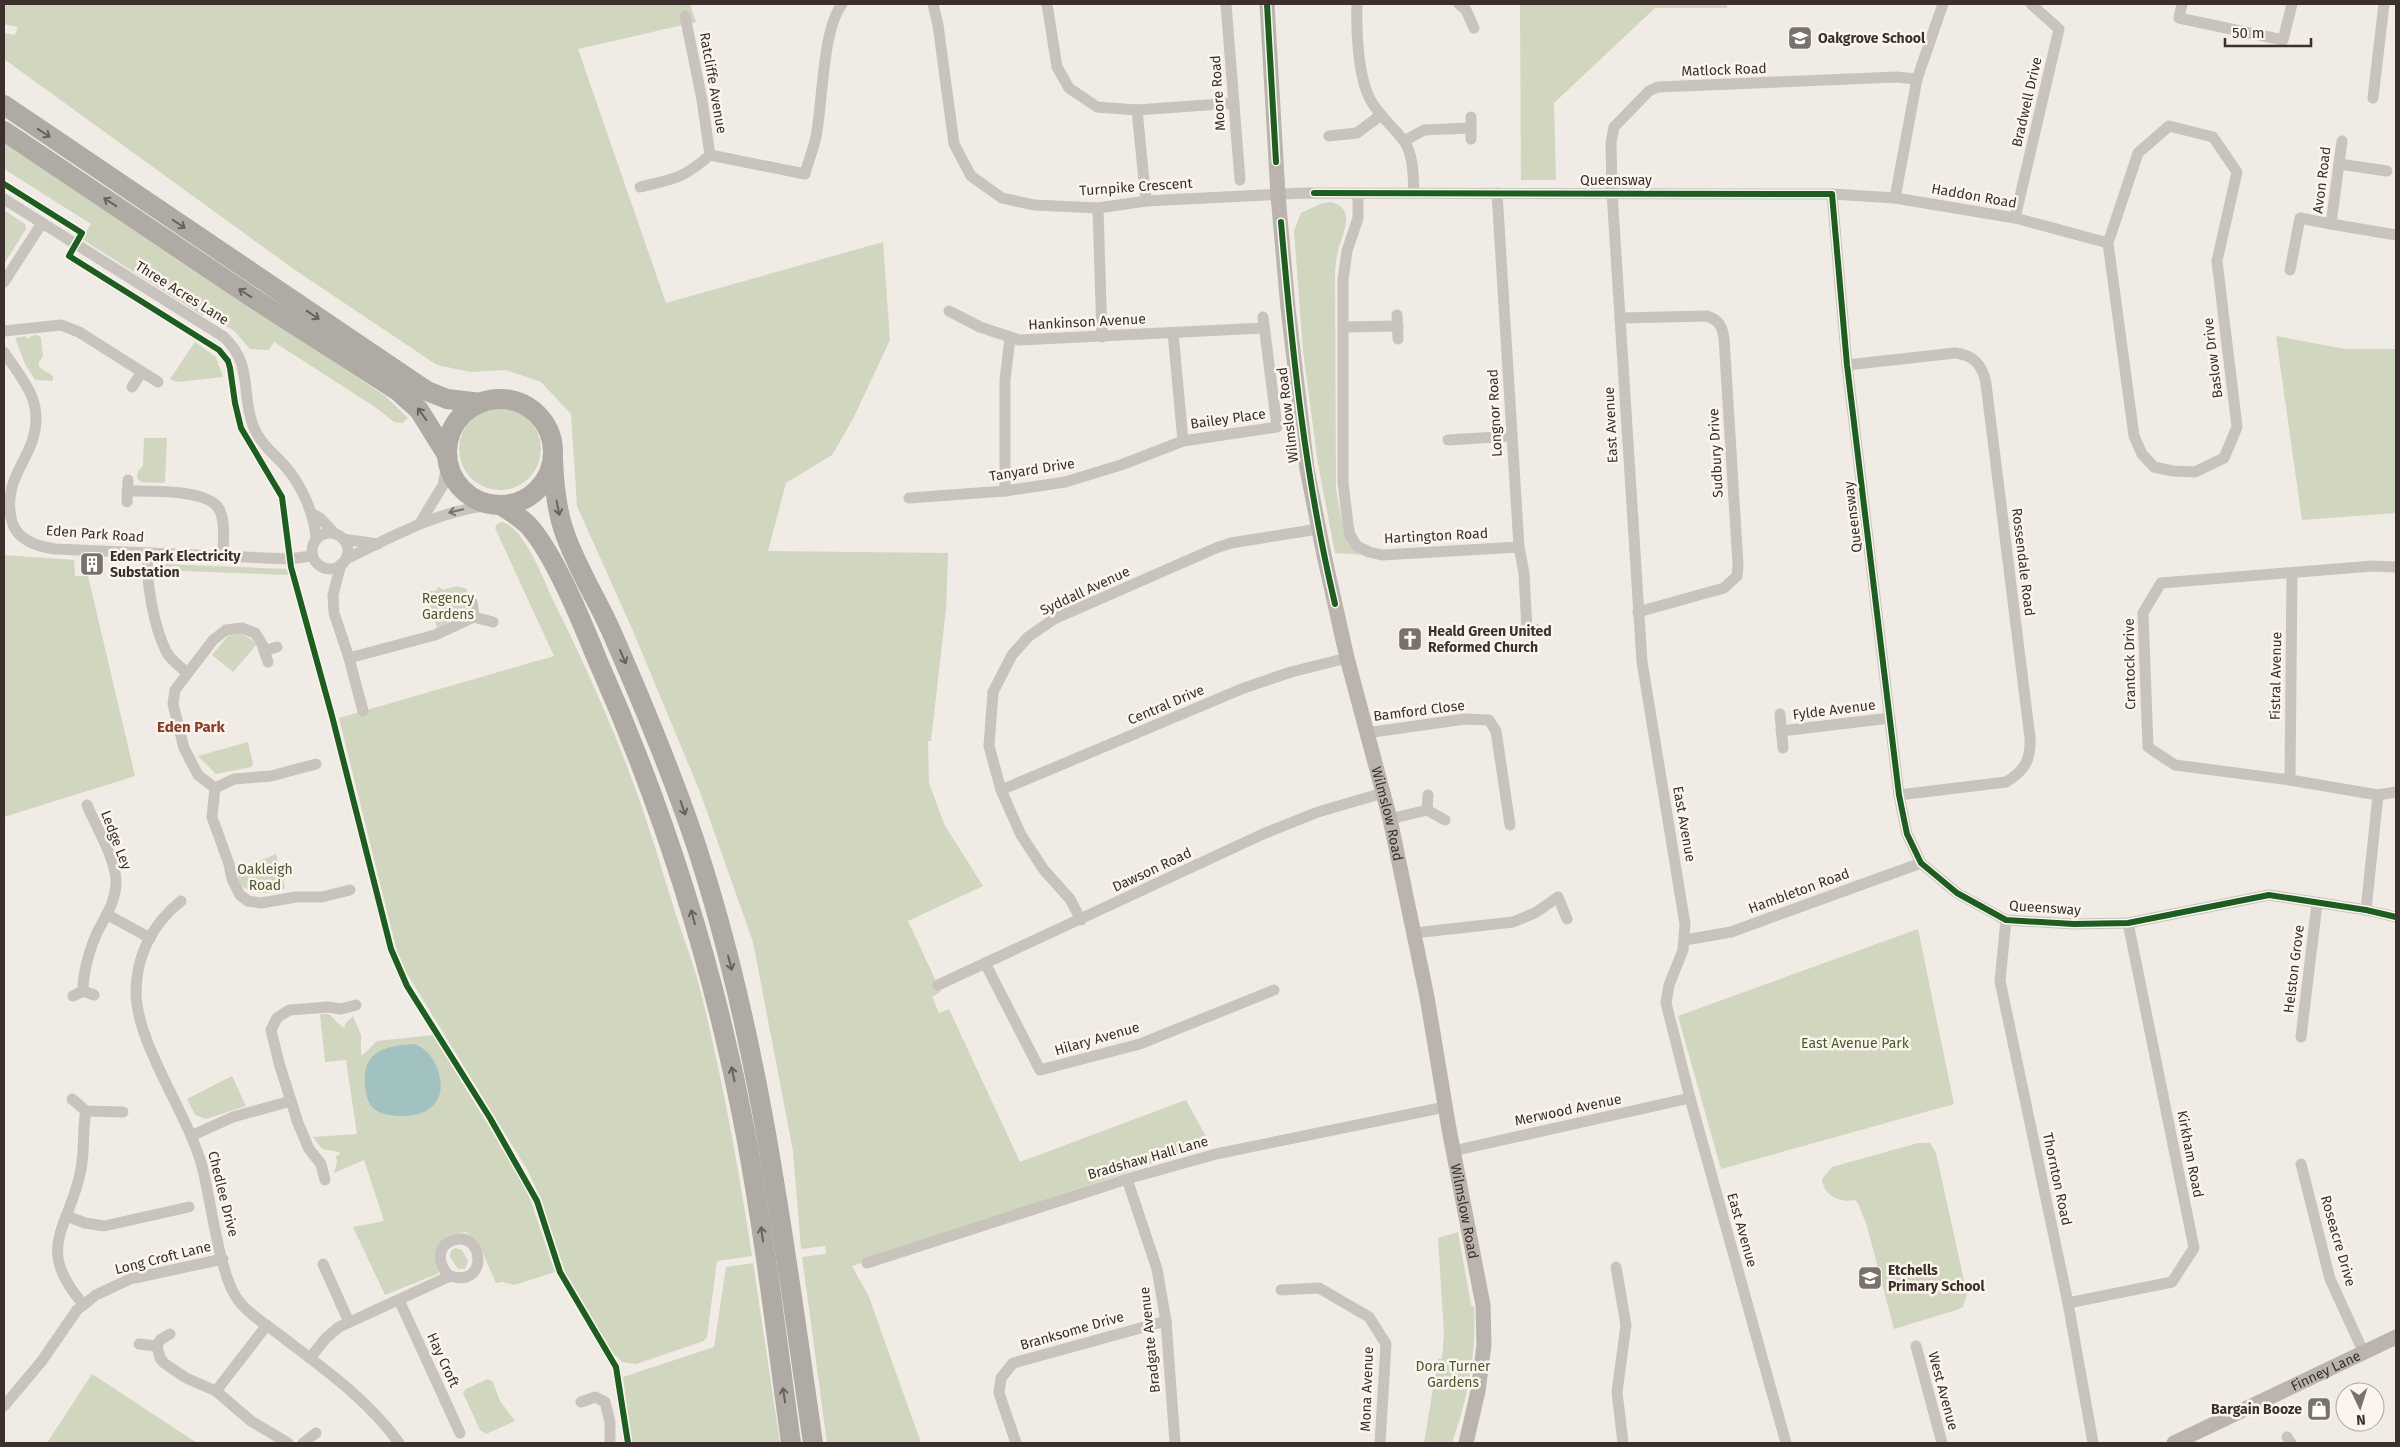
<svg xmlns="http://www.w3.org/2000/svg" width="2400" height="1447" viewBox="0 0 2400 1447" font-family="'Fira Sans',sans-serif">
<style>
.green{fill:#d1d6bf}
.water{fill:#a1c2c1}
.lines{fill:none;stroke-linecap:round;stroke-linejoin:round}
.street{stroke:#c9c3be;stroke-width:11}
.secondary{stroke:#bab3ae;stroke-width:15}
.highway{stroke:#afaaa4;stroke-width:20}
.cycleway-casing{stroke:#fbf5ee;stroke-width:9}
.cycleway{stroke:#1b5e20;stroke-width:6}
.oneway{stroke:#69615b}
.oneway2{stroke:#7b726d}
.labels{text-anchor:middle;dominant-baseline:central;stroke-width:5;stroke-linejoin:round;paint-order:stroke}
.poi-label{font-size:14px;font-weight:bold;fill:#3b302b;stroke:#fbf5ee;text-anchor:start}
.street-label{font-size:14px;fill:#3b302b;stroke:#fbf5ee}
.park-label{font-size:14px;fill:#4a5a2e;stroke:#fbf5ee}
.neighbourhood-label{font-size:15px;font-weight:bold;fill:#8c3b22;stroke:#fbf5ee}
</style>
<rect width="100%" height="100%" fill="#f0ebe5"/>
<g class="green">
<path d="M4,4H690L696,22L578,49L666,303L883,242L890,340L853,419L832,455L786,483L768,551L948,553L946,609L931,741H928L929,783L944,824L983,886L908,921L941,992L932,997L939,1013L949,1009L1020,1162L1186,1100L1210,1144L852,1266L869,1297L921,1443H827L802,1257L826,1254L825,1246L801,1249L793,1151L753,942L700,792L633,631L577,506L571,414L541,382L506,370L471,372L437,365L295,270L4,59V33L15,35L18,27L4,24Z"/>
<path d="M1520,4H1727V8H1655L1554,103L1556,180H1521Z"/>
<path d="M4,141L385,396L408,418L402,423L394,422L375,407L274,342L269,350L250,349L234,331L205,313L203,316L82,239L91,224L4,169Z"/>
<path d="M1331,202C1353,208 1346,225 1341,241C1337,251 1336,262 1335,273L1336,489L1343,528L1347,539L1352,547L1364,555L1335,553L1318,464L1303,351L1294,231L1301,213L1320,204Z"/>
<path d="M4,210L25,224L26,229L4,264Z"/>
<path d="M37,335L41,338L43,356L39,362V367L53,376V381L35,380L25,364L15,338L26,336L27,338H30V336Z"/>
<path d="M2276,336L2345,349H2396V513L2302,520Z"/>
<path d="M195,342L216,357L223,377L177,382L170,379Z"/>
<circle cx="500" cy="449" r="41"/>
<path d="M144,438H167L165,481L163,483L141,482L137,478L138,471L143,466Z"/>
<path d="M501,522C525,526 544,582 554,602C591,677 626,755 651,835C658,856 664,877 671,899C679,926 690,953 698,981C721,1071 738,1164 752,1256L717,1261L707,1337L704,1341L636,1364L622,1362L610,1350L565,1272L541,1199L528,1171L406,972L396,948L339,718L554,656L495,528L497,524Z"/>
<path d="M4,555L74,560L75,576H88L135,776L4,817Z"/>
<path d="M165,564L286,569L291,575L156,570L157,566Z"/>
<path d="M457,586L467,589V613L437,628L426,591H435L439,587L443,590Z"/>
<path d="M241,634L251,639L256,645L233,672L212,655L228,636Z"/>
<path d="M248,742L253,764L251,767L216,774L198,756Z"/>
<path d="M276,854L285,888C270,898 230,894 240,869Z"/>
<path d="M1918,929L1954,1104L1721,1169L1678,1016Z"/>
<path d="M320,1014H329L342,1027H345V1024L353,1016L361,1035V1055L364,1054L377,1041L433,1035L526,1187L555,1272L514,1285L503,1282L496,1283L478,1242L466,1232C441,1234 430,1249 439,1273L385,1295L353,1227L384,1221L364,1160L334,1173L337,1162L336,1156L340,1154L339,1152L322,1149L313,1137L357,1134L346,1060L325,1062Z"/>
<path d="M232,1076L246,1106L206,1119L195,1115L187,1099Z"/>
<path d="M1918,1143H1930L1936,1153L1967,1294L1963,1307L1956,1310L1894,1329L1867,1226L1858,1203L1855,1200C1839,1203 1824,1196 1822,1179L1832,1167Z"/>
<path d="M1458,1232L1471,1305L1474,1307C1477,1353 1467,1401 1452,1443H1424L1438,1359H1442L1444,1334L1438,1238Z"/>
<path d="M455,1248L462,1250L468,1261L465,1269H458L450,1257L451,1251Z"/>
<path d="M753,1263L780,1443H631L623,1377L714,1347L726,1267Z"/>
<path d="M92,1374L197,1443H47Z"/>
<path d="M488,1379L493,1382L500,1401L515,1421L486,1434L480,1430L463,1393L466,1389Z"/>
</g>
<path class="water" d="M415,1044C427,1050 432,1056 437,1068C449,1099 431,1117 400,1116C389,1115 380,1115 372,1107C367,1101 366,1092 365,1085C362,1050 386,1046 415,1044Z"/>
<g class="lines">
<g class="street">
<path d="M933,4L938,25L954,144L971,176L1002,198L1034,205L1098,208L1146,201L1304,193L1832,194L1847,365L1899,795L1907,834L1921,863L1957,893L2006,920L2074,924L2128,923L2269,895L2366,910L2396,917"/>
<path d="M1047,4L1057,67L1069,88L1097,107L1137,110L1234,103"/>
<path d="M1226,4L1240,180"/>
<path d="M1357,4C1356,30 1358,76 1370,99C1378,115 1393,126 1404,141C1414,156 1413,176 1414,193"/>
<path d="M1459,4L1466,10L1474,28"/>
<path d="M2182,4L2179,18L2283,40L2292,4"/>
<path d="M685,16L702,100L710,155"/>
<path d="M2373,98L2384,4"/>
<path d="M1137,110L1146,201"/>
<path d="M2169,126L2213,137L2237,172L2217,261L2237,427L2224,458L2195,472L2173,471L2154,467L2142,454L2134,436L2108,243L2138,153Z"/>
<path d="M1329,136L1357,133L1381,115"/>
<path d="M1471,139V117"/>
<path d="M1404,141L1424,130L1470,128"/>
<path d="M2342,141L2331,224L2396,235"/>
<path d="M710,155L805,174C808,162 813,150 816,137C823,101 822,31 842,4"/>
<path d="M2339,164L2387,171"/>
<path d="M640,187C674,179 684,178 710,155"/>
<path d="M1358,193V218L1347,251L1343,280V482L1348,525L1350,535L1357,546L1369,552L1382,555L1519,547"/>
<path d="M1497,193L1519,547L1524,573L1527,631"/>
<path d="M1832,194L1895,198L2015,218L2108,243"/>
<path d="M1895,198L1917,79L1943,4"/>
<path d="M4,199L224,337C254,365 240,394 254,428C261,444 274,454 285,466C301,484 315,515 316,539"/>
<path d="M1098,208L1102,337"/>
<path d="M2015,218L2059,29L2031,4"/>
<path d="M2290,270L2300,218L2331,224"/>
<path d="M4,282L42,223"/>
<path d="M949,311L980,327L1019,340L1264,328"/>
<path d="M1397,315L1398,339"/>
<path d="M1620,318L1707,316C1719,320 1722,326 1724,338L1738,565L1737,576L1724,588L1638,612"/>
<path d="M1343,327L1398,326"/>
<path d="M4,331L61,325L79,332L158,382"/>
<path d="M1173,333L1183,441"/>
<path d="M4,352C16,371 36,392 36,417C37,458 0,476 12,522C18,541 37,546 55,549L289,559L312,556"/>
<path d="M1847,365L1955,353C1974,355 1983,365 1986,384L2030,738C2031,759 2025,771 2006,782L1899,795"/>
<path d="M132,387L142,372"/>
<path d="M1448,440L1512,436"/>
<path d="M127,491C149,491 208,489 219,509C226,522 223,541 223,556"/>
<path d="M1005,491V380L1010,338"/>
<path d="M909,498L1005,491L1065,482L1121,465L1183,441L1277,427L1263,317"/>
<path d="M127,502L128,480"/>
<path d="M311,513L320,518L334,533"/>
<path d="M420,523L443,485L448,461"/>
<circle cx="330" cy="551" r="18"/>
<path d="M343,539L378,544"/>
<path d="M148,553C145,579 154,627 166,651C170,660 180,666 187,673"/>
<path d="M346,559C394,536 439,510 493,505"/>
<path d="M341,564L333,595L334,613L349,658L363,711"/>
<path d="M2396,567L2373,566L2161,583L2143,613L2148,747L2175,765L2290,780L2378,795L2396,792"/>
<path d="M472,602L474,617L493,622"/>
<path d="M1518,631L1537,630"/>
<path d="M264,651L277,647"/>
<path d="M349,658L435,635L474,617"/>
<path d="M1780,714L1783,748"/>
<path d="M1781,731L1890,718"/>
<path d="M1366,733L1465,719L1489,720L1496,731L1510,825"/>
<path d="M2290,780L2292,573"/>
<path d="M215,788L198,775L184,748L173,704L175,690L213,640L226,630L242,628L255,633L262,644L268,662"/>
<path d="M215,788L212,817L229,864L232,879L240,895L248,901L261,903L296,897H322L350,890"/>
<path d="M215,788L234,779L271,776L316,764"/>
<path d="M1001,790L1244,688L1291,672L1347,658"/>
<path d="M1427,810L1428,795"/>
<path d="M1390,819L1427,810L1445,820"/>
<path d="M181,901C152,924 136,956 136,993C137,1045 187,1112 202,1166C211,1200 219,1275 238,1300C250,1316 270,1327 285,1339C326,1370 369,1401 399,1443"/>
<path d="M2366,910L2378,795"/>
<path d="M108,915L150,938"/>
<path d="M1081,920L1070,899L1044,870L1021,835L1001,790L989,746L993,692L1012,655L1028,637L1054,619L1216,548L1231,543L1318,529"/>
<path d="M2006,920L2000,981L2068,1303L2093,1443"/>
<path d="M1414,933L1513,922L1535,913L1558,897L1567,919"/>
<path d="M1685,940L1731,932L1921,863"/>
<path d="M985,963L1040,1070L1140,1044L1274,990"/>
<path d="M938,985L1263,834L1318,812L1383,793"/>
<path d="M83,991C83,972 89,952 96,935C104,918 115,904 116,884C117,860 96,827 87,805"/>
<path d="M73,996L83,991L94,995"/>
<path d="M2301,1037L2317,904"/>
<path d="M72,1099L86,1111L123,1112"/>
<path d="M191,1136L233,1117L291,1101"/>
<path d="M1453,1151L1690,1098"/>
<path d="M2301,1164L2330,1279L2363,1351"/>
<path d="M1127,1179L1157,1269L1166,1321L1175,1443"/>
<path d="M325,1180L321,1164L309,1149L298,1123L279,1063L271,1030L277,1018L289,1010L328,1007L341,1009L356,1005"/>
<path d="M67,1216L85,1223L104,1226L189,1207"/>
<path d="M867,1263L1127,1179L1216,1154L1445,1107"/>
<path d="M323,1264L349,1322"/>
<path d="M1616,1267L1626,1325L1617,1392L1623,1443"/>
<path d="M1281,1290L1319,1288L1369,1317L1386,1344L1380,1443"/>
<path d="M399,1300L460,1433"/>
<path d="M2068,1303L2172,1282L2194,1248L2128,923"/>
<path d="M83,1304C33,1246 70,1229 81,1169C85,1149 82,1130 86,1111"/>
<path d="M170,1334L160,1340L157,1346L160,1358L164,1363L186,1378L216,1391L251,1421L288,1443"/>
<path d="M139,1344L157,1346"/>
<path d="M1916,1346L1942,1443"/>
<path d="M310,1358L326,1338L339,1327L450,1276C490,1289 484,1227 451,1241C435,1248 439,1267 450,1276"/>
<path d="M216,1391L267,1325"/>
<path d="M581,1402L595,1397L605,1402L610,1422V1443"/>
<path d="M4,1406L41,1362L77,1310L96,1295L130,1279L223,1259"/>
<path d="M2287,1437L2291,1443"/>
<path d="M303,1443L316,1433"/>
<path d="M1016,1443L999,1393L1001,1378L1013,1363L1166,1321"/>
<path d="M1786,1443L1690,1098L1666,1003L1669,985L1683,950L1685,924L1642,662L1612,192L1611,143L1614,127L1649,91L1658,87L1896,77L1917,79"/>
</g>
<g class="secondary">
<path id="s1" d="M1267,4L1278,195L1288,308L1307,469L1324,555L1347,658L1390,819L1427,997L1449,1129L1483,1305L1484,1345L1478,1391L1466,1443"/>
<path id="s2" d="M2174,1443L2396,1337"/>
</g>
<g class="highway">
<path d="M4,105L427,391L447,399L481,403"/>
<path d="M4,131L253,298L398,391L419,410L447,455"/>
<circle cx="500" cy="452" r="53"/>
<path d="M553,460C554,484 556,508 564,531C576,567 597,599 612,633C643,704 673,775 697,848C760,1042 784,1243 813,1443"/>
<path d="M500,505C510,511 520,517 528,525C554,553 582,622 597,659C665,812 715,971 746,1136C765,1238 777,1341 791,1443"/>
</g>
<defs>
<g id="cycleway">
<path d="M1267,4L1276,162"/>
<path d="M4,184L82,233L69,256L219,350L228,361L230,368L235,403L241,428L282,497L291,567L332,716L391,949L407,986L490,1118L537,1201L560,1272L616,1367L628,1443"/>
<path d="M1314,193L1832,194L1847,365L1899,795L1907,834L1921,863L1957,893L2006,920L2074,924L2128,923L2269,895L2366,910L2396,917"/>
<path d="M1281,222C1292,350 1305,478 1335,604"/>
</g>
</defs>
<use href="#cycleway" class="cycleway-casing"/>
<use href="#cycleway" class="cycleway"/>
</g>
<defs><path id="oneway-shaft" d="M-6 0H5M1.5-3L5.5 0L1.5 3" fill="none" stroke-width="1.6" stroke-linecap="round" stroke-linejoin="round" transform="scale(1.25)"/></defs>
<g class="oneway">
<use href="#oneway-shaft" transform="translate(44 133) rotate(34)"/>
<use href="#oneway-shaft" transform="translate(110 202) rotate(-147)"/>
<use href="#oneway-shaft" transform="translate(179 224) rotate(34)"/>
<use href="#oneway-shaft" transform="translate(245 293) rotate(-146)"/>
<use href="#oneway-shaft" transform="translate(313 315) rotate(34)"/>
<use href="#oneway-shaft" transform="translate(422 414) rotate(-126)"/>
<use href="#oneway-shaft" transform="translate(558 508) rotate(79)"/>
<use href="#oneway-shaft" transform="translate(623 657) rotate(67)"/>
<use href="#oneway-shaft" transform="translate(683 808) rotate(71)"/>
<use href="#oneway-shaft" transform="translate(693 917) rotate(-105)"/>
<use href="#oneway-shaft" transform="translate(730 963) rotate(75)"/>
<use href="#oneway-shaft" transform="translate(733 1074) rotate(-102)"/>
<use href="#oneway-shaft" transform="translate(762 1234) rotate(-98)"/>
<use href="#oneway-shaft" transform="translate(784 1395) rotate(-98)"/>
</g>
<use class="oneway2" href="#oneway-shaft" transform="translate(456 511) rotate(166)"/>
<defs>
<symbol id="school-square" viewBox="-11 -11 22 22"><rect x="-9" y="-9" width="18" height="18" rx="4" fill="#7a716c" stroke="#fbf5ee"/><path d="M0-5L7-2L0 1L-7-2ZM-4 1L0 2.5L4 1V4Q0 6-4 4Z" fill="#fff"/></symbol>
<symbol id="building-square" viewBox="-11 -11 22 22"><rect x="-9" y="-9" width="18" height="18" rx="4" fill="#7a716c" stroke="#fbf5ee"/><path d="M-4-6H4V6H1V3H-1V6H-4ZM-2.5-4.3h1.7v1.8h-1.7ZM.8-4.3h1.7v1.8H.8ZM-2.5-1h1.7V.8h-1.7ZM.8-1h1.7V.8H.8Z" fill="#fff"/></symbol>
<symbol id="church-square" viewBox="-11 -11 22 22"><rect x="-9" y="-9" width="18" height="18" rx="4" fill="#7a716c" stroke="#fbf5ee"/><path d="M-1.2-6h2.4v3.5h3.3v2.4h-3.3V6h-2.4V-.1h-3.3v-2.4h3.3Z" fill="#fff"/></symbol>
<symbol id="shop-square" viewBox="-11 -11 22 22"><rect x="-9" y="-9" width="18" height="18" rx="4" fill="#7a716c" stroke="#fbf5ee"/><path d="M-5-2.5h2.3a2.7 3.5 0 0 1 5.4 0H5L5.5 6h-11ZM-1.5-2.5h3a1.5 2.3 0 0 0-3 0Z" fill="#fff"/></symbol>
</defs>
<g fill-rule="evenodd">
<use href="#school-square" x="1786" y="24" width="28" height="28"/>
<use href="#building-square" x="78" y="550" width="28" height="28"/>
<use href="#church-square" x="1396" y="625" width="28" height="28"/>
<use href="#school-square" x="1856" y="1264" width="28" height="28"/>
<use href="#shop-square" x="2305" y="1395" width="28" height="28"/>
</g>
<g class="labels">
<g class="poi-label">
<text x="1818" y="38">Oakgrove School</text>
<text x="110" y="556">Eden Park Electricity<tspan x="110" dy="16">Substation</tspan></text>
<text x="1428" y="631">Heald Green United<tspan x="1428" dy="16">Reformed Church</tspan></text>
<text x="1888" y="1270">Etchells<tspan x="1888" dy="16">Primary School</tspan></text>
<text x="2302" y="1409" text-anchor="end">Bargain Booze</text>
</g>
<g class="street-label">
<text transform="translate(1724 70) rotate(-2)">Matlock Road</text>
<text transform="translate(713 83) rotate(80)">Ratcliffe Avenue</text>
<text transform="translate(1218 93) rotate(-94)">Moore Road</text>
<text transform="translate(2027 102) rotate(-77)">Bradwell Drive</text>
<text x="1616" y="180">Queensway</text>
<text transform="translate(2322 180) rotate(-83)">Avon Road</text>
<text transform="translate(1136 187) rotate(-4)">Turnpike Crescent</text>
<text transform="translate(1974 196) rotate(10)">Haddon Road</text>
<text transform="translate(182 293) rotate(32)">Three Acres Lane</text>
<text transform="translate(1087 322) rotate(-3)">Hankinson Avenue</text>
<text transform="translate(2213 358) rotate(-97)">Baslow Drive</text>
<text transform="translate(1495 413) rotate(-93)">Longnor Road</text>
<text transform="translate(1288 415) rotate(-97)">Wilmslow Road</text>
<text transform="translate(1228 419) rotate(-8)">Bailey Place</text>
<text transform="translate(1611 425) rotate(-93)">East Avenue</text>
<text transform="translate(1716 453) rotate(-93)">Sudbury Drive</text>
<text transform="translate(1032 470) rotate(-9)">Tanyard Drive</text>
<text transform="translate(1853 517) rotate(-97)">Queensway</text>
<text transform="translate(95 534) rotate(4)">Eden Park Road</text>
<text transform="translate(1436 536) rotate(-3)">Hartington Road</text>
<text transform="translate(2023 562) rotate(83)">Rossendale Road</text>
<text transform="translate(1085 591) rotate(-25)">Syddall Avenue</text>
<text transform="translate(2130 664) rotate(-91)">Crantock Drive</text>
<text transform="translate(2276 676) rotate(-89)">Fistral Avenue</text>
<text transform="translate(1166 705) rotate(-23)">Central Drive</text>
<text transform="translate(1834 710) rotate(-7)">Fylde Avenue</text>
<text transform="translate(1419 711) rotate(-7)">Bamford Close</text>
<text stroke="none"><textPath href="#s1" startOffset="821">Wilmslow Road</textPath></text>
<text transform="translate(1684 824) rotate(80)">East Avenue</text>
<text transform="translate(116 840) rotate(69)">Ledge Ley</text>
<text transform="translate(1152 870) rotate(-25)">Dawson Road</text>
<text transform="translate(1799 891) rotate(-20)">Hambleton Road</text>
<text transform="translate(2045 908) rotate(4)">Queensway</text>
<text transform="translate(2294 969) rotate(-83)">Helston Grove</text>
<text transform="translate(1097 1039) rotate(-16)">Hilary Avenue</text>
<text transform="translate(1568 1110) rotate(-12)">Merwood Avenue</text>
<text transform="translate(2190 1154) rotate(79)">Kirkham Road</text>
<text transform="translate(1148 1158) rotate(-16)">Bradshaw Hall Lane</text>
<text transform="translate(2057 1179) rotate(78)">Thornton Road</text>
<text transform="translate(223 1194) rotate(76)">Chedlee Drive</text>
<text stroke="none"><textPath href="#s1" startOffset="1226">Wilmslow Road</textPath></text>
<text transform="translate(1742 1230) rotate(74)">East Avenue</text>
<text transform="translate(2338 1241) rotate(74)">Roseacre Drive</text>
<text transform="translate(163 1258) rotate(-14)">Long Croft Lane</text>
<text transform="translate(1072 1331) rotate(-16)">Branksome Drive</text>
<text transform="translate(1150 1340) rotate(-96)">Bradgate Avenue</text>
<text transform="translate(443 1360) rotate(65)">Hay Croft</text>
<text stroke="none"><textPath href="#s2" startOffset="168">Finney Lane</textPath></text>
<text transform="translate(1367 1389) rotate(-88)">Mona Avenue</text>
<text transform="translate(1943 1391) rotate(75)">West Avenue</text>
</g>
<g class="park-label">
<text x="448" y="598">Regency<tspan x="448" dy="16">Gardens</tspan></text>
<text x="265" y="869">Oakleigh<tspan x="265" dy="16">Road</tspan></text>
<text x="1855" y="1043">East Avenue Park</text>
<text x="1453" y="1366">Dora Turner<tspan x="1453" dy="16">Gardens</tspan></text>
</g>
<g class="neighbourhood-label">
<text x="191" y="727">Eden Park</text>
</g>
</g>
<rect width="2400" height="1447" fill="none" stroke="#3b302b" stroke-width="10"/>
<g transform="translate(2360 1407) rotate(176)"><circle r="24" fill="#fbf5ee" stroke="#aea6a0"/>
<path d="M0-4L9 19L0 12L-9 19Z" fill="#7a716c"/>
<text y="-8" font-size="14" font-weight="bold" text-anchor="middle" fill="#3b302b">N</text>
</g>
<path d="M2225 38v8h86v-8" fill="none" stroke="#3b302b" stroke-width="2.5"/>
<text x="2232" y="38" font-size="15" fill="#3b302b" stroke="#fbf5ee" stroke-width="4" paint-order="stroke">50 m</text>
</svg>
